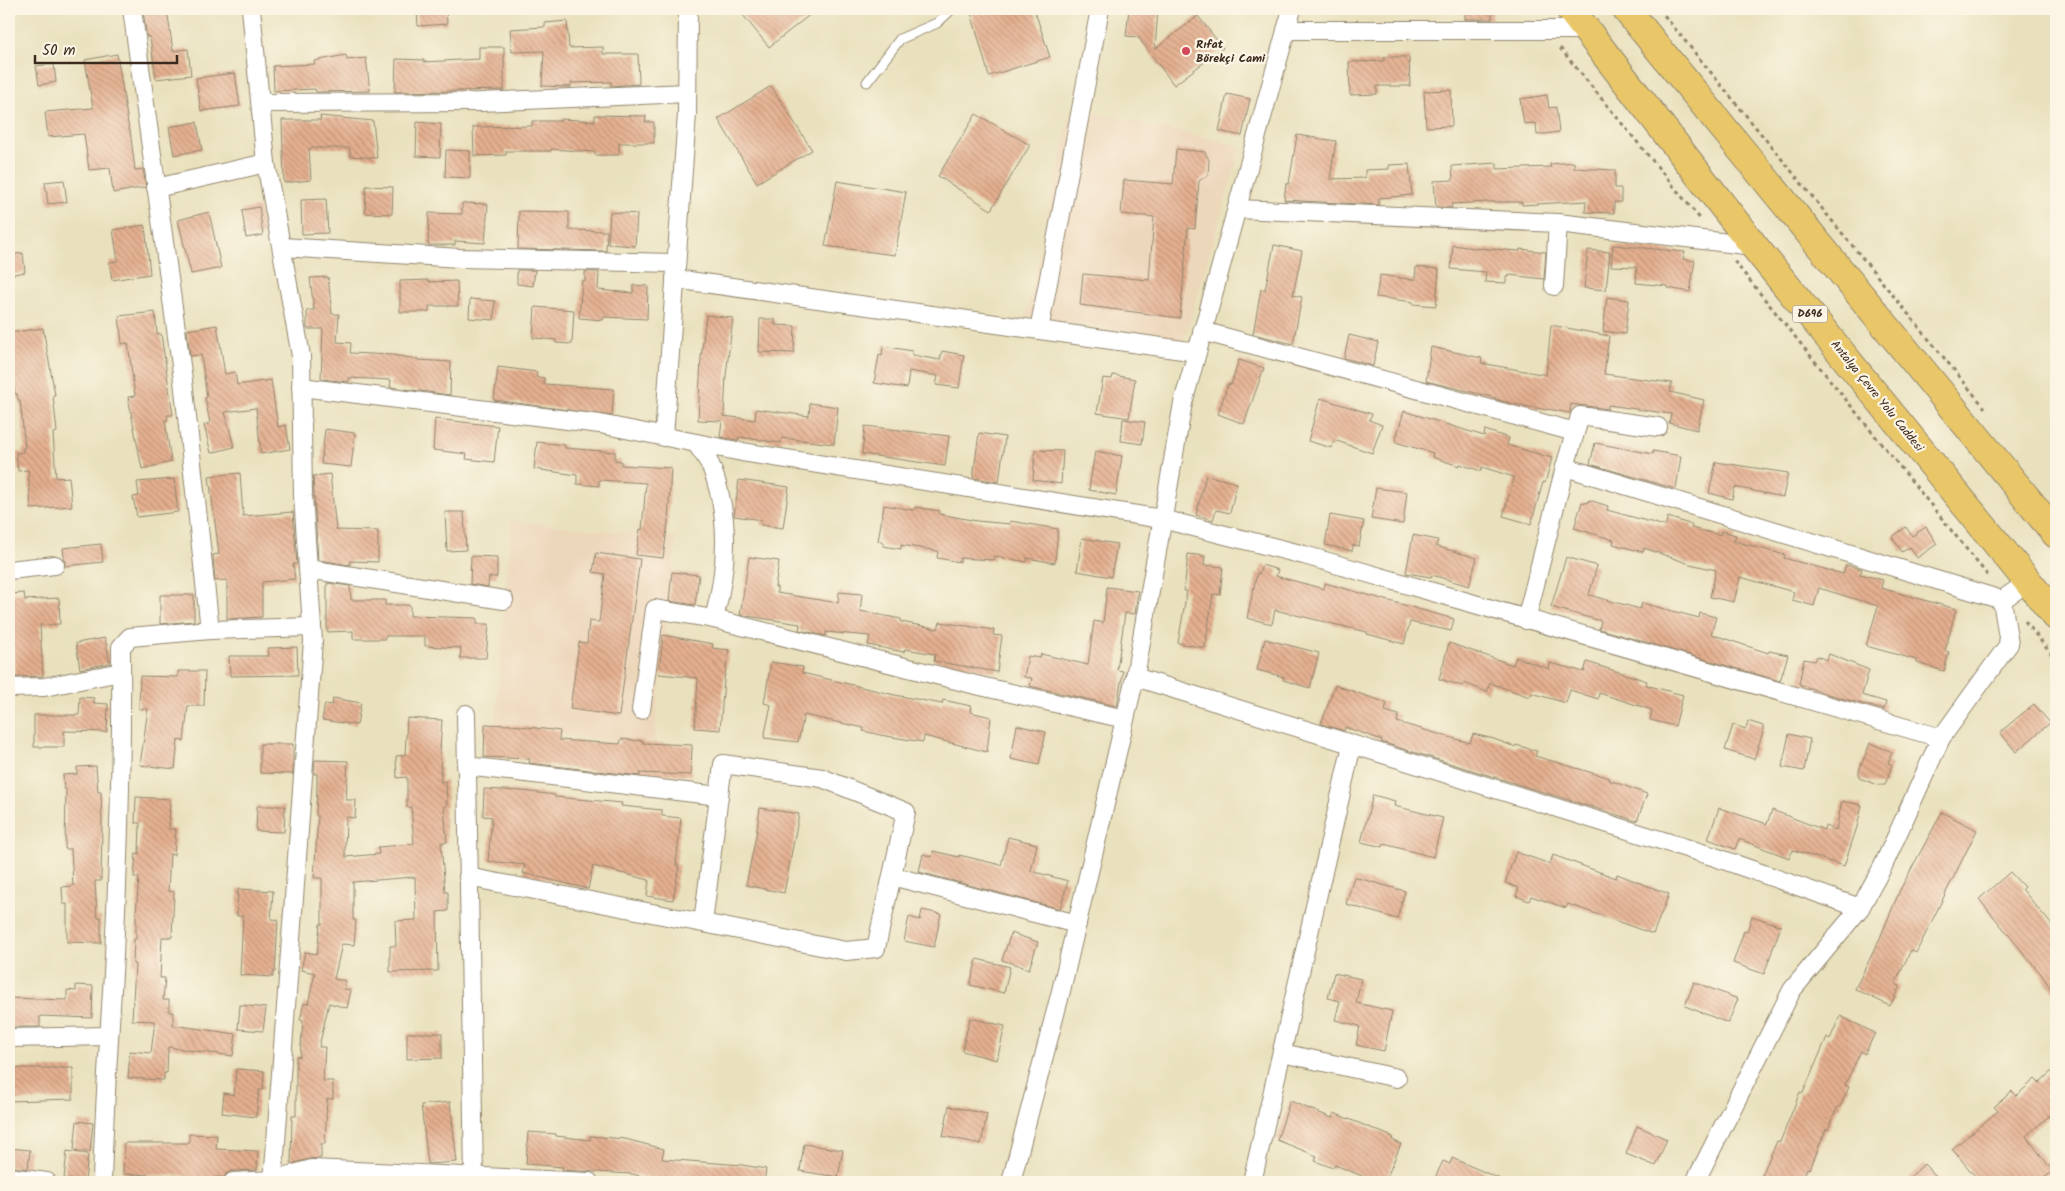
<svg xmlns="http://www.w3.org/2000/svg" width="2065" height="1191" viewBox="0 0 2065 1191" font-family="Kalam,sans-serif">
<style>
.built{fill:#edd7bb}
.building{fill:url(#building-back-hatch)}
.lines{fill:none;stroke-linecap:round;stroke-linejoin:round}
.service-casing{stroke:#92866e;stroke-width:11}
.minor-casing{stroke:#92866e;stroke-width:20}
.trunk-casing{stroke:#92866e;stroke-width:30}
.path{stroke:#92866e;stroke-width:3;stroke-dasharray:4 4;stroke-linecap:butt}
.service{stroke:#fff;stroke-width:9}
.minor{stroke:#fff;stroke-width:18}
.trunk{stroke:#e9c769;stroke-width:28}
.poi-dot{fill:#d1495b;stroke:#fcf5e5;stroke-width:2}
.labels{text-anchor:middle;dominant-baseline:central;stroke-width:4.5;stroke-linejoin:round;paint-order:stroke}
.shield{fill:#fcf5e5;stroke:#75675a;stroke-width:1}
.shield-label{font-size:11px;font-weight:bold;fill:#3b2a1e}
.poi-label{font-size:12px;font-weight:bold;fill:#3b2a1e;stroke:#fcf5e5;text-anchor:start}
.street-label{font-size:12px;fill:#3b2a1e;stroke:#fcf5e5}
</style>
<defs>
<pattern id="building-back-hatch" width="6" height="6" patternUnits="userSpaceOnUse" patternTransform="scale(1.25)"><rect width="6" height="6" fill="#e5b090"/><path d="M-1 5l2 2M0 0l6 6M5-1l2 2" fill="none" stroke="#bb8f75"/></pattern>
</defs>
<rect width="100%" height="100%" fill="#fcf5e5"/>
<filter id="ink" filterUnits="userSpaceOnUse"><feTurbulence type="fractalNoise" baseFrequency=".02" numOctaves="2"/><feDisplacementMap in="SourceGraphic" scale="10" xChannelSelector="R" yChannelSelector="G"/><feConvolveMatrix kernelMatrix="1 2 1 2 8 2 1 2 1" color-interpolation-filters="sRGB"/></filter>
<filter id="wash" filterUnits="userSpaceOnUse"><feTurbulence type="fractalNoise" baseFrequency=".0096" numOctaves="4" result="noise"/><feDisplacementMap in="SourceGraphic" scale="20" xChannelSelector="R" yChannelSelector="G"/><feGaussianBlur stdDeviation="1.12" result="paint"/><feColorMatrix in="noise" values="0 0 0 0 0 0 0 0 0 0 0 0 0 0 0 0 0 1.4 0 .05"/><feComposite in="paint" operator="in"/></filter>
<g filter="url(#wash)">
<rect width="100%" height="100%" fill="#e9e1bd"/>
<g class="built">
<path d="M1072,107L1241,146L1184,340L1026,316Z"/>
<path d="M511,521L676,538L654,742H624L495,727Z"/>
</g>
<g id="blocks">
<g class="building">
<path d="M159,9H167L173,51L188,49L191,75L156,79L150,37H147L143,11Z"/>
<path d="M417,9H446L447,24L418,26Z"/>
<path d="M738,9H817L769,47Z"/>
<path d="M970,9H1034L1050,57L989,76Z"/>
<path d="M1129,9H1158L1155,49L1198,16L1223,48L1174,85L1138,37L1126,36Z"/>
<rect x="1465" y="9" width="27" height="10"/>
<path d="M567,21L569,48L603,47V54H638L639,84L611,86V82L571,83V87L542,86L544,51L512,52L510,29L545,27V23Z"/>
<path d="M479,47H504V90L395,92L396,59L424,60V62L479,59Z"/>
<path d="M117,54L129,130H130L135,170L143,169L146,187L113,193L110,168L89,170L84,134L48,137L45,112L93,108L85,60Z"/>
<path d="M346,55L347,60L366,58L370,91L316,92L315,89L274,91L273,66L315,64L314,61Z"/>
<path d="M1384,57H1409L1410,86H1377V94L1350,95L1349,62L1384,61Z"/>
<path d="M54,64L56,82L39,85L36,66Z"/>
<path d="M235,73L240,106L201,111L196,78Z"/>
<path d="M771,86L812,150L757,183L718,119Z"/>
<path d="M1451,90L1452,126L1426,127L1424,91Z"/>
<path d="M1227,94L1250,99L1242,136L1219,131Z"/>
<path d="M1547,95L1549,108L1556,107L1559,132L1537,135L1536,123L1524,124L1520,99Z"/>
<path d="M976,114L1030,145L991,210L938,176Z"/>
<path d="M595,115L646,116L645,122H654V143H619V155H595V152L551,149V151H506V155L474,156L473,127L532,126V121H561V119L595,121Z"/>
<path d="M320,116L373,121L377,158L350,156V148H310L309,149L311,180L284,183L282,120H321Z"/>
<path d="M197,122L202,150L174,155L169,127Z"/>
<path d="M417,122L441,124L440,157L416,156Z"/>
<path d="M1297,135L1336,141L1330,179L1365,178V170L1389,169V165L1409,164L1412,195L1379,198V205L1284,200L1286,184H1289Z"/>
<path d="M1176,149L1205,152L1209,160L1208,175L1199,181L1195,229L1188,228L1180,318L1080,305L1083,274L1149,280L1154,217L1121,214L1124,180L1173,184Z"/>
<path d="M446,150L470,151V178L445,177Z"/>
<path d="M1574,162V168L1615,170V188H1621V202H1614V213L1585,212L1586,201L1522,205V202H1488L1451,204L1452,208L1436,207L1434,181L1453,180L1452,166L1497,163V169L1551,167L1550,164Z"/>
<path d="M64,180L67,202L48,204L45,182Z"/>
<path d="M837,181L906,192L895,255L825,246Z"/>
<path d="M366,186L393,187L392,214L365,213Z"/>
<path d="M326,199L328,233L302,234L301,200Z"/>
<path d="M462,203L488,204L485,243L455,241V245H428L429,213L462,214Z"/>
<path d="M259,207L263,235L246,238L242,210Z"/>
<path d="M519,211L569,212V230L607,231L606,251L518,249Z"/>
<path d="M209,212L221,268L191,274L178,220Z"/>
<path d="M610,212L637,214L635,246L608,244Z"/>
<path d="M145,225L150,274L112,280L109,262L118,261L113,230Z"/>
<path d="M1274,245L1302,251L1293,295L1302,297L1293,344L1253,334L1261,289L1265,290Z"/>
<path d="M1453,245L1474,248L1520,251V249L1546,252L1544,279L1509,275V277H1506V283L1485,282L1486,272L1451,269Z"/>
<path d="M1613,245L1685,252L1683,259L1695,261L1690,292L1668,288V286L1636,283L1637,267L1611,266Z"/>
<path d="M1588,250L1610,252L1606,290L1584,288Z"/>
<path d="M23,253L25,272L9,275V255Z"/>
<path d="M1416,267L1439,269L1436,306L1413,304V302L1376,297L1380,275L1415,280Z"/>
<path d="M517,270H535L533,286L517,284Z"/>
<path d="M585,272H599L598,290L633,293V285L648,286L647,319L604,317L603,320L579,318L582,280L585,281Z"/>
<path d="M328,277L332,314H339L337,342L351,343L350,353L392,355L418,359V360L451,362L450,395L390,387L391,380L349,378V382L321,379L323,329H307V310H314L310,278Z"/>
<path d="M429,280V282L457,281L458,306H429V312H400V281Z"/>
<path d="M1607,297L1629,300L1625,334L1603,331Z"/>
<path d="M470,299L495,301L494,320L469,318Z"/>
<path d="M535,307L574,310L572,344L556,343V340L533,338Z"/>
<path d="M155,312L157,334H161L173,415H167L168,420H165L171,462L142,469L128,397L135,396L128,343L122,344L119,316Z"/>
<path d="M706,315L733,318L726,375L724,416L755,420L756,409L809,416L810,403L838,407L834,444L782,438L781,443L739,437L738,440L720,437L722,421L698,420L701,358Z"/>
<path d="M760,319H775V325L795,326L794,353L759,352Z"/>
<path d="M217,325L225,374L235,372L237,385L271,380L278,427L286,425L290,449L261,454L256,408L225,412L234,447L211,453L204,425L210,423L205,398L207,397L201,355L190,356L187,330Z"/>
<path d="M1551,325L1609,336L1604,374L1672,383L1670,392L1704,400L1697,430L1669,423L1671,414L1608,405V409L1571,404L1570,413L1547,409V410L1514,404L1495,399L1496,398L1426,381L1431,347L1482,358L1481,363L1546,375Z"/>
<path d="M43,328L55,395H53L57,432L53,433L56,478L69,477L72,506L31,509L28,470L18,471L16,453L23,452V448H25L20,400H18L17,394H15L9,360V333Z"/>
<path d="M1349,335L1378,342L1373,366L1344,358Z"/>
<path d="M883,346L912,351V355L940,360L942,351L964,355L959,388L936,385L938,376L909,371L907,388L874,383L879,355L882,356Z"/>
<path d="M1239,360L1264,368L1244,424L1218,414L1228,384L1231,385Z"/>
<path d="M498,367L537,372L536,377L544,378V384L614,389L612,416L494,400Z"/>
<path d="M1113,375L1135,379L1129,418L1097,413L1103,378L1112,379Z"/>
<path d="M1320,398L1372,414L1369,420L1382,425L1372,453L1334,440L1332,448L1308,441Z"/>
<path d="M1404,411L1484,436L1485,430L1509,438L1507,445L1552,458L1545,483L1543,482L1531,524L1503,516L1514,477L1482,467L1481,471L1460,464L1459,466L1432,457L1433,453L1395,442Z"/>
<path d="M435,419L498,426L494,462L466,459L467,454L433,450Z"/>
<path d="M1123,419L1145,422L1142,444L1121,441Z"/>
<path d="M865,426L949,436L945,466L862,454Z"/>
<path d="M325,429L355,433L351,467L321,464Z"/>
<path d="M979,433L1005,437L999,482L973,478Z"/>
<path d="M537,442L565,445V448L615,452V460L621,461V465L671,468L668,522L663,558L636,555L640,529L642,530L646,483L599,480V486L577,484V475L534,469Z"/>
<path d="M1595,443L1653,454V451L1681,456L1676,489L1590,464Z"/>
<path d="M1035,450L1063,451L1061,484L1033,480Z"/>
<path d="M1095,451L1122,456L1116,495L1089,490Z"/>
<path d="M1716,462L1788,473L1783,497L1735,487L1732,499L1709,493Z"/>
<path d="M240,473L243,516L293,512L297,564H293L295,579L262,582V617L227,619V580L215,581L213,555L219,554L209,476Z"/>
<path d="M330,474L336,530L378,531V562L350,561V565L318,560L313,476Z"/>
<path d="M1206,475L1237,483L1230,513L1216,510L1213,520L1196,515Z"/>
<path d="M174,479L178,512L137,517L133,497L139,496L137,482Z"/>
<path d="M739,480L789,487L783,528L761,525L762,520L734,516Z"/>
<path d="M1376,488L1407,492L1403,524L1371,519Z"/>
<path d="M1589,500L1608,506L1607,510L1665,526L1668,517L1692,525L1691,528L1720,535L1721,531L1736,535L1734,541L1785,555L1784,558L1843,574L1846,565L1862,569L1860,574L1883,580L1881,588L1956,609L1945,651L1949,652L1944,671L1917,663V660L1866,646L1878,606L1819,588L1814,606L1792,600L1794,592L1740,577L1734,602L1710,597L1716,570L1690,564L1644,548L1643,552L1613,544L1614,540L1574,528L1582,502L1588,503Z"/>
<path d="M884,505L914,510L915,507L940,511L939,514L977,521L1010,524V521L1058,529L1055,563L1027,558V562L994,556V560L960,558V562L937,558L938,551L901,545V549L883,546V542L878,541Z"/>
<path d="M445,512H464L466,550L447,551Z"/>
<path d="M1330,515L1364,521L1359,546L1353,545L1352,551L1325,545Z"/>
<path d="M1906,527L1912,536L1926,527L1937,544L1917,558L1910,547L1902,552L1892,537Z"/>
<path d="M1413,535L1438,540L1436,546L1477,558L1469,586L1432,575L1431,577L1406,573Z"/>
<path d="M1082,538L1117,544L1111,577L1077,571Z"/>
<path d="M101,544L103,562L65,566L63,548Z"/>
<path d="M596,553L640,559L619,716L570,709L579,642L587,643L589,621L599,622L605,574L593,572Z"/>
<path d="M1188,554L1205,556L1204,565L1223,567L1220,595L1213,594L1205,648L1178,643L1187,591H1184Z"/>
<path d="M471,556L497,557V577H489L488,587L470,584Z"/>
<path d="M749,557L779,561L775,587H777V593L838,603L839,592L862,594L860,611L901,619V622L938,629L940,622L994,630L993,635L1002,636L997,672L934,661L935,654L905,649L904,652L868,645L870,636L826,632V636L799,630L800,624L740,615Z"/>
<path d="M1566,557L1597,566L1589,595L1640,609L1642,603L1699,618L1700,613L1716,617L1711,634L1768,653L1769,651L1788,655L1780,681L1599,629L1601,621L1551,607Z"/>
<path d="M1262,565L1278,570L1276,576L1324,589L1325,583L1454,619L1451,631L1410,622L1404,644L1367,634V632L1275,610L1272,624L1247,618L1257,573L1259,574Z"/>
<path d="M672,572L699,575L695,605L669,601Z"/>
<path d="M327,583L350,586L351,600H385V605H410V616L477,618V624H489L486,658H460L461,648L425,646V636H385V639H353V631L327,632Z"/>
<path d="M1107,587L1138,591L1135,614L1125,613L1117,670L1123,671L1117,706L1030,686L1032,678L1024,677L1028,656L1040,658L1041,654L1088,665L1094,621L1103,623Z"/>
<path d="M24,593L25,600L59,598L60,624L40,625L43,676L15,677L12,625L9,626V594Z"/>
<path d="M160,595H194V621L160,624Z"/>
<path d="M663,635L713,644L712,648L729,650L724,680L720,730L695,728L698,678L659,674Z"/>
<path d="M105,638L110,663L80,669L76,643Z"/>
<path d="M1265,639L1319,653L1310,688L1283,680L1284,677L1257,670Z"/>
<path d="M1449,643L1513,665L1516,657L1549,669L1550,663L1584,672L1587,662L1647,681L1646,685L1683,695L1675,726L1650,720L1652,710L1599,693L1598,699L1570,690L1566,703L1532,693L1530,697L1490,683L1487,692L1464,683L1463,686L1439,679Z"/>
<path d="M297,647L298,675L230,676L229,656H269L268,648Z"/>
<path d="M1829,654L1869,670L1862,695L1886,702L1884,710L1824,693L1799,684L1804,659L1815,661L1817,656L1827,660Z"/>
<path d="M771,662L803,667L802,673L895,695L942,704L943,700L971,706L970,712L991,717L987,752L924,736L923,742L880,735L863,731L864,728L804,715L798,742L764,738L771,705L764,703Z"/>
<path d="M178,671H205L204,706H188L184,741L178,740L175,769L140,765L148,709H139L140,676L178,677Z"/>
<path d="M1335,685L1387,703L1385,711L1399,715L1397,722L1470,743L1473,734L1494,739L1515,747L1516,745L1537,751L1535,756L1610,778L1609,780L1647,794L1637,821L1381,742L1382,740L1345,727L1344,731L1321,724Z"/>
<path d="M80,697L94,698V703L108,704L107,732L64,731V747H34V715H79Z"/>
<path d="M333,698L361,703L357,725L322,720L325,704L332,705Z"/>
<path d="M2034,704L2050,723L2016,752L2000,732Z"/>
<path d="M407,718L442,720L440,751L441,782L446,781L447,806H444L447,842L441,843L445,892H448V911L437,912L438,971L390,972V946H396L395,921L416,920L415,878L413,877L353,882V920H356L354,945L342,944L334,979L346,981L344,989L351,990L347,1008L329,1003L319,1047H325L323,1081H333V1099H327L325,1144H321V1158L309,1159L291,1164L292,1116H296V1056L300,1057L303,1021L300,1020L304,1003L308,1004L315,973L301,970L305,952L317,954L320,924H322V878H314L318,816H316L317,786V774H314L315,760L348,761L346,800H356L355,818L346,817L345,854H346V857L379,854L378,847L414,844L411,807H407V777L397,778L396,756L405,755Z"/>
<path d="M1748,721L1763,726V732L1754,759L1725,750L1733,725L1746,729Z"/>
<path d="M485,724L512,725L560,731L559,740L620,744L621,739L644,741L643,743L692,745L691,775L640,773V776L529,763L530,759L484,757Z"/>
<path d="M1017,725L1046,732L1039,765L1011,759Z"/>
<path d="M1789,734L1810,739L1804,771L1782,767Z"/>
<path d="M1870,743L1892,752L1888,763L1892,765L1885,785H1878L1859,778V771Z"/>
<path d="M260,744H293V774L260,773Z"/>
<path d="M96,766L98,792H101L102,823L101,881H95L97,917H101V943L67,942V904H63L62,887L73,886L71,849H65L66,789H64L63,775L77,774V767Z"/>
<path d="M484,789L523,791L555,795V797L622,803L621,806L662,810V816L681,818L676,865H679L673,900L647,896L649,880L593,866L588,889L523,873L525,865L488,861L492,817L483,816Z"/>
<path d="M1373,795L1395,801L1394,806L1443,818L1433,857L1384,844L1383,847L1361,842Z"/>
<path d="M136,797L170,799L169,829H176L174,855L170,854L168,891L174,892L172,937H162L160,978H165L163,1000H169V1012H173V1025L236,1034L233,1056L168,1047L167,1073H164V1080L128,1078L130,1051L151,1053L155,1021L132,1020L135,964H133L134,939H136V914L139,877H134L136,853L139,854L140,823H135Z"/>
<path d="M1842,801L1862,805L1857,827L1844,866L1793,850L1789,858L1739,839L1735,849L1708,839L1719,808L1767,824L1772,810L1824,830L1825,826L1836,830Z"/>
<path d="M257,806H285L284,832L256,831Z"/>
<path d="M760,808L799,814L784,893L746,885L756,836Z"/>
<path d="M1942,812L1977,830L1916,953L1911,950L1895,984L1900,986L1890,1006L1855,989L1880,938L1900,890Z"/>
<path d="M1008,837L1037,844L1031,871L1068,881L1060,909L919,872L923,854L932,857L933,851L959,857V855L1001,865Z"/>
<path d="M1516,852L1550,864L1553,855L1616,878L1617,874L1669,894L1653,934L1568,904L1566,908L1531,896L1529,901L1516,896L1519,888L1505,883Z"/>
<path d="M2010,872L2024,887L2022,889L2056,930V997L2041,974L1979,899Z"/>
<path d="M1354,877L1405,891L1397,919L1346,904Z"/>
<path d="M238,889L273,891L271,919L278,920L275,972H273V977L240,975L243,916H237Z"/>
<path d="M922,910L941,914L934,947L904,941L909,917L920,920Z"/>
<path d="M1752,916L1781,926L1764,974L1733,963L1744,931L1747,932Z"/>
<path d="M1011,933L1038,942L1029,969L1002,960Z"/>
<path d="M977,959L1010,967L1004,993L970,985Z"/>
<path d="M1334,973L1361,979L1356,1003L1392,1011L1384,1051L1356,1045L1360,1026L1335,1020L1340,1001L1328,998Z"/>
<path d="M1694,982L1738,999L1728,1023L1685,1006Z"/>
<path d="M76,985L93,986L92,1018L40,1016V1027H9V998L67,1000V990L76,991Z"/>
<path d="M240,1005L266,1008L263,1031L238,1029Z"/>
<path d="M1840,1016L1875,1033L1865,1054L1861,1051L1845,1085L1849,1087L1840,1107H1838L1832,1118L1828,1130L1826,1129L1810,1169L1807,1168L1802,1182H1759L1777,1141L1780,1142L1800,1092L1803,1093L1827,1037L1830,1039Z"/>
<path d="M970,1018L1005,1026L997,1060L962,1051Z"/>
<path d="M407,1033H442V1058L407,1059Z"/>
<path d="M2056,1067V1110L2026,1136L2053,1171L2039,1182H1980L1952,1149L1998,1111L1994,1107L2012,1091L2016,1096L2035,1079L2039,1083Z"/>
<path d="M24,1068H73V1099L9,1101V1069Z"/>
<path d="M236,1069L264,1071L263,1090H259L256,1117L222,1113L224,1093L234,1095Z"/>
<path d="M1290,1101L1332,1118L1334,1113L1393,1137L1392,1140L1401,1144L1385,1182H1359L1362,1176L1335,1165L1333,1168L1315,1161L1317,1156L1277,1140Z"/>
<path d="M450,1102L457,1162L428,1164L421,1105Z"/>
<path d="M949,1106L987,1114L981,1144L943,1136Z"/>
<path d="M77,1121L93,1123L90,1152L74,1150Z"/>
<path d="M1637,1126L1667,1139L1656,1166L1626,1154Z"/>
<path d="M528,1132L556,1134V1136L590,1140V1136L625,1139L664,1149L662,1159L742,1165L766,1169L764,1182H666L632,1174L562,1170L563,1167L526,1164Z"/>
<path d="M189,1134L217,1135L216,1149L258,1151L257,1170L232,1171L227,1173L223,1178L215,1177V1181L188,1180V1176L123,1174L124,1143H189Z"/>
<path d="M804,1144L843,1150L838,1177L800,1171Z"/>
<path d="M9,1148L30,1150L28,1169L9,1167Z"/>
<path d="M67,1151L88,1154L85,1181L64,1179Z"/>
<path d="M1452,1158L1507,1182H1433L1443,1161L1450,1164Z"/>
<path d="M1924,1164L1942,1182H1905Z"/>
</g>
</g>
</g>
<g filter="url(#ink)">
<use href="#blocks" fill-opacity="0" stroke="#92866e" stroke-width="1"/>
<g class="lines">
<defs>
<path id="service" d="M867,82L900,39L937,23L952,9"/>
<g id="minor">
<path d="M132,9L183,380L210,630"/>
<path d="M251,9L266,163L301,356L303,496L313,641L273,1182"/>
<path d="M1286,30H1586"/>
<path d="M261,103L480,102L687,93"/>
<path d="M156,188L266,163"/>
<path d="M1237,209L1558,223L1754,246"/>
<path d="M282,247L460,258L676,263"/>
<path d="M675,279L1197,352"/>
<path d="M1554,286L1558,223"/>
<path d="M1039,330L1100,9"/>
<path d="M1202,331L1575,432"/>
<path d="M301,387L600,424L742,452L1162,519L1304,555L1941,738"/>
<path d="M664,437L687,114L688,9"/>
<path d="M696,443C701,451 709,460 712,469C731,519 727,569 714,619L976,685L1125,719"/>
<path d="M1565,467L2002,600L2028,582"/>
<path d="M308,569L504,600"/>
<path d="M9,570L55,565"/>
<path d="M1526,620L1565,467L1580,416L1658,427"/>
<path d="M1135,677L1715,857L1860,908"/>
<path d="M9,688L44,687L121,672"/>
<path d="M641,710L655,609L714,619"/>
<path d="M466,714L474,1177"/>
<path d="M466,766L719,796"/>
<path d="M892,876L1077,924"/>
<path d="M468,877L846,951L876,948L906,812L822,778L723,764L703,923"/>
<path d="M9,1038L109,1036"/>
<path d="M1282,1053L1397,1078"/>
<path d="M9,1177L47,1182"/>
<path d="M102,1182C104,1106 110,1031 114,955C119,852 122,750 121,647L130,637L210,630L312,627"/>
<path d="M233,1182L273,1180L312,1169L589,1182"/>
<path d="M1011,1182L1060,995L1135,677L1183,403L1292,9"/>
<path d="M1252,1182L1352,745"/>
<path d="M1695,1182L1792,990L1860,908L1883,866L1941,738L2009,644L2002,600"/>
</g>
<g id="trunk">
<path d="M1570,9L1754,246L2056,616"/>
<path d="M1626,9L2056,534"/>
</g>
</defs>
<use href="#service" class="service-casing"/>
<use href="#minor" class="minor-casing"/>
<use href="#trunk" class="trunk-casing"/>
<g class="path">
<path d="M1659,9L1985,408"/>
<path d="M1560,48L1702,221"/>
<path d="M1734,261L1989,577"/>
<path d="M2025,621L2056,660"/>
</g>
<use href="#service" class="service"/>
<use href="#minor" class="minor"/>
<use href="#trunk" class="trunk"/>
</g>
</g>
<circle class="poi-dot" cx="1186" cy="51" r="5"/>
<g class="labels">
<rect class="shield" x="1792.5" y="305.5" width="35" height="17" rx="4"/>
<g class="shield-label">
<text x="1810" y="314">D696</text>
</g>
<g class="poi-label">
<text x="1196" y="44">Rıfat<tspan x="1196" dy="14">Börekçi Cami</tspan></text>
</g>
<g class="street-label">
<text transform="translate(1877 396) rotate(51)">Antalya Çevre Yolu Caddesi</text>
</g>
</g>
<rect width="2065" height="1191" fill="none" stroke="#fcf5e5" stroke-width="30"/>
<path d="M35 55v8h142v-8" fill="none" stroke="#3b2a1e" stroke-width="2.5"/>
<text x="42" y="55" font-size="15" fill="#3b2a1e" stroke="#fcf5e5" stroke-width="4" paint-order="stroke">50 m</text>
</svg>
